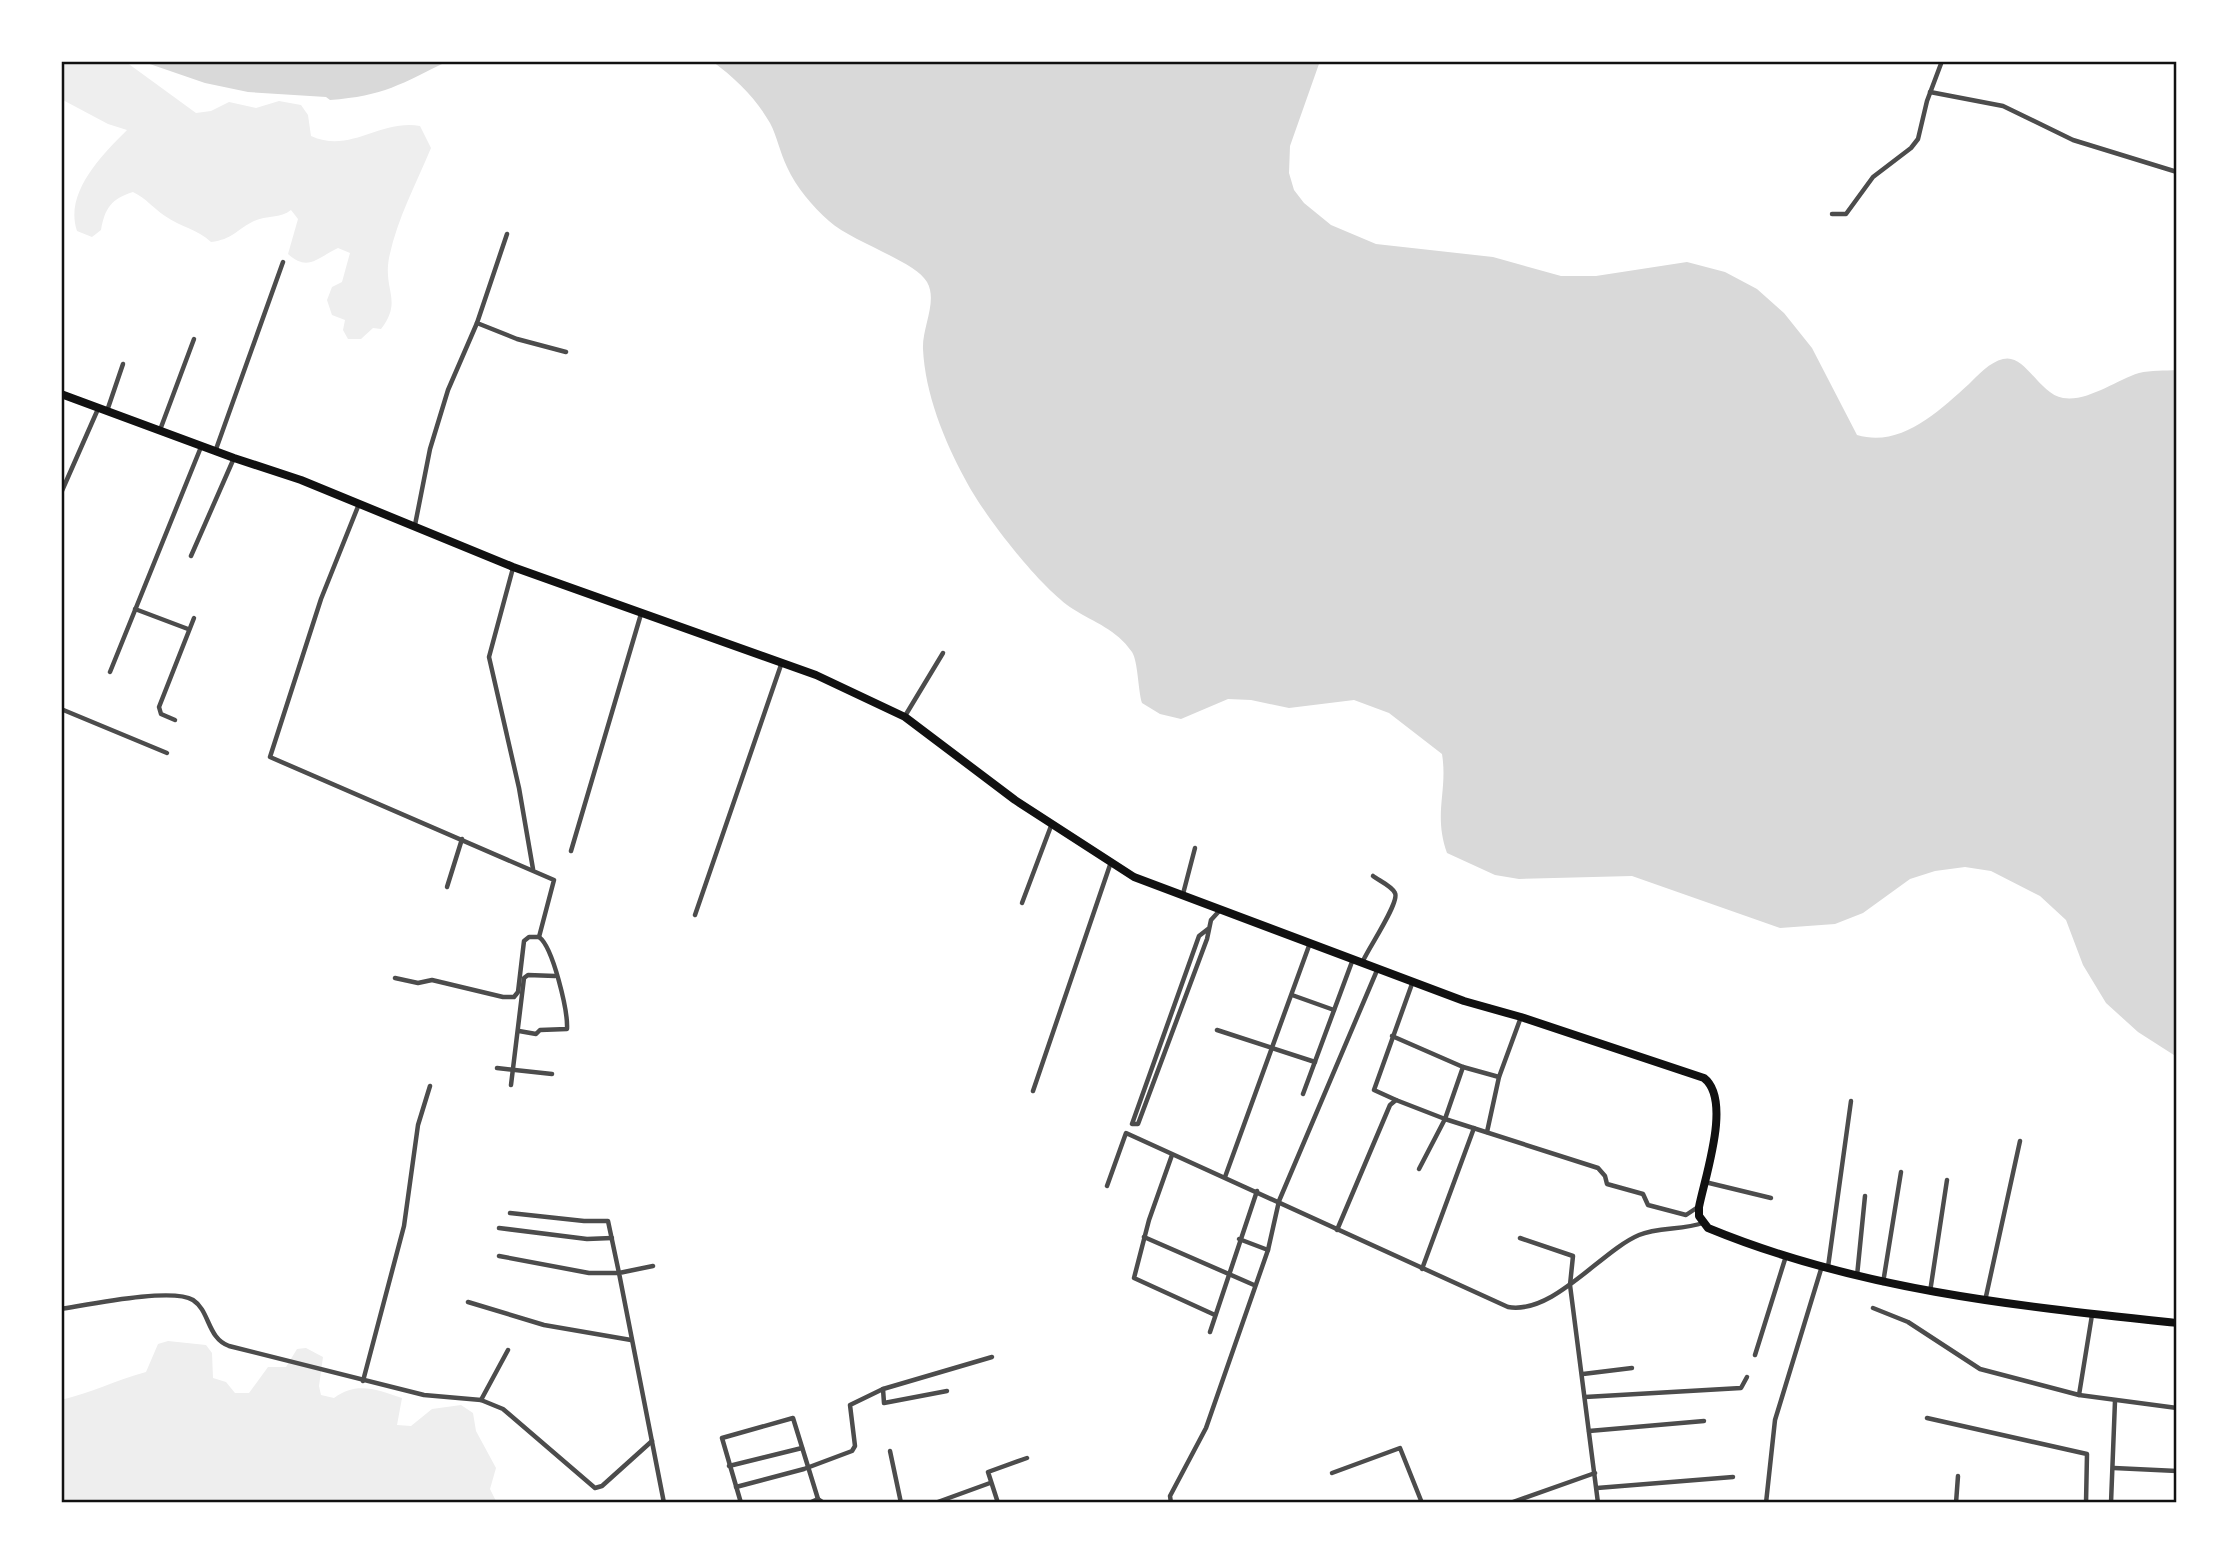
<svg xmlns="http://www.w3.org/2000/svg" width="2238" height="1564" viewBox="0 0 2238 1564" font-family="Ubuntu,sans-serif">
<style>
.green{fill:#eee}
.water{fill:#d9d9d9}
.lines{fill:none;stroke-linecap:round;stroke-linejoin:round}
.minor{stroke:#4c4c4c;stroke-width:4.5}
.trunk{stroke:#111;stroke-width:8}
.neatline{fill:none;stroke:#111;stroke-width:2.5}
</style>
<rect width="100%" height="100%" fill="#fff"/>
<g class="green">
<path d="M61,61L126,62L196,113L211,111L229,102L256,108L279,101L301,105L308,115L311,136C351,154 380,119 420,126L431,148C416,184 397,219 389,258C383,291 403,300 381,329L373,328L361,339H348L343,330L345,320L332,315L327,300L332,287L342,282L350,253L338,248C317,258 308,272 288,254L298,219L291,210C280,219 265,215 252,222C235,231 233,239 211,242C197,229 181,227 165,216C153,208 147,199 133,192C111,199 105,208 101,230L92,237L77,231C64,193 102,155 127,130L108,124L61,99Z"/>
<path d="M168,1341L206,1345L212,1353L213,1378L226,1382L235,1393H249L268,1367H286L297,1349L306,1348L323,1357L319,1386L321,1395L334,1398C357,1381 377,1390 402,1398L397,1425L411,1426L432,1409L461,1405L473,1413L476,1431L496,1468L490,1489L497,1503H61V1400C91,1393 116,1380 146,1372L158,1344Z"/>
</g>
<g class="water">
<path d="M141,61H448C401,84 384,96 330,100L326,97L248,92L205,83Z"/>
<path d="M712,61H1320L1290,146L1289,173L1294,190L1304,203L1331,225L1376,244L1493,257L1561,276H1596L1687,262L1725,272L1757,289L1784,313L1812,348L1857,435C1901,448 1938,412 1969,384C1978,375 1990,362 2003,359C2025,353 2039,394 2063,398C2088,402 2116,380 2139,373C2151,370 2165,371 2177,370V1057L2138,1032L2106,1003L2083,965L2066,920L2040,896L1991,871L1965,867L1935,871L1910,879L1863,913L1835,924L1780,928L1632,876L1519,879L1495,875L1447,853C1433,814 1448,791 1442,754L1389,713L1354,700L1289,708L1251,700L1228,699L1181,719L1160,714L1142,703C1138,690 1138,661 1132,652C1116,629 1095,623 1073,609C1040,588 983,514 965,479C944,440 925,393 923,349C922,327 938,301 927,282C915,261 852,242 829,221C813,207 796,187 787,167C780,153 777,136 770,123C755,97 736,79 712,61Z"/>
</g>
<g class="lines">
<g class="minor">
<path d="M1930,92L2003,106L2073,140L2177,172"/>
<path d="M1832,214H1846L1873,177L1911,148L1918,139L1927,101L1942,61"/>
<path d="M507,234L477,323L517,339L566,352"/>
<path d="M107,411L123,364"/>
<path d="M160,430L194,339"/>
<path d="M215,452L283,262"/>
<path d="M61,493L98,409"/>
<path d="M359,504L321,599L270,757L554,880L539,937"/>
<path d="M415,525L430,449L448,390L477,323"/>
<path d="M191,556L234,458"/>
<path d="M513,568L489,657L519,788L533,869"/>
<path d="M135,609L188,629"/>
<path d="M110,672L201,447"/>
<path d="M61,709L167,753"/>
<path d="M905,716L943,653"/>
<path d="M175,720L161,714L159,707L194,618"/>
<path d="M571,851L641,614"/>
<path d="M447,887L462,839"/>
<path d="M1183,894L1195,848"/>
<path d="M1022,903L1051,826"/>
<path d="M695,915L782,662"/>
<path d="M1208,929L1199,936L1132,1124H1138L1207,939L1211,920L1221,909"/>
<path d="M1363,961C1368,949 1400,902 1395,893C1392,886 1378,880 1373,876"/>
<path d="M395,978L418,983L432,980L503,997H514L518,992L524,941L529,937H539C553,947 568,1011 567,1029L540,1030L536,1034L519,1031"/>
<path d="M1292,995L1334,1010"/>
<path d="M1217,1030L1315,1062"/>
<path d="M1392,1036L1463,1067L1499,1077"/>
<path d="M497,1068L552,1074"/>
<path d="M511,1085L524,978L528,975L555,976"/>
<path d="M1033,1091L1110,865"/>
<path d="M1303,1094L1353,959"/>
<path d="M1396,1100L1445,1119L1598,1168L1605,1176L1607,1184L1643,1194L1648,1205L1686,1215L1698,1207"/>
<path d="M1487,1132L1499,1077L1521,1017"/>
<path d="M1172,1155L1149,1220L1134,1278L1215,1315"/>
<path d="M1419,1169L1445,1119L1463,1067"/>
<path d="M1225,1177L1310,943"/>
<path d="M1705,1182L1771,1198"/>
<path d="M1107,1186L1126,1133L1508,1307C1553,1315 1601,1251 1639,1235C1657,1227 1683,1230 1703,1223"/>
<path d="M499,1228L587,1239L612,1238"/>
<path d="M1337,1230L1390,1105L1396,1100L1374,1090L1413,981"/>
<path d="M1144,1237L1254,1285"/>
<path d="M1520,1238L1573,1256L1570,1285L1598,1503"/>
<path d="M1239,1239L1268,1250"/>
<path d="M499,1256L589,1273H619L608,1221H584L510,1213"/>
<path d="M653,1266L619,1273L664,1503"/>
<path d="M1828,1267L1851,1101"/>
<path d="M1422,1269L1474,1128"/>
<path d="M1857,1276L1865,1196"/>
<path d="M1883,1283L1901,1172"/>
<path d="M1930,1292L1947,1180"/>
<path d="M1985,1301L2020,1141"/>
<path d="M468,1302L544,1325L631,1340"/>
<path d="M1873,1308L1908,1322L1980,1369L2079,1395L2177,1408"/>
<path d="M61,1309C87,1305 172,1287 193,1300C210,1311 207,1338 229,1346L424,1395L481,1400L503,1409L595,1488L602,1486L652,1441"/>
<path d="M1210,1332L1257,1191"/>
<path d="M1755,1355L1786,1256"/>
<path d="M1583,1374L1632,1368"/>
<path d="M363,1381L404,1226L418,1125L430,1086"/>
<path d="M947,1391L884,1403L883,1389L992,1357"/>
<path d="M2079,1395L2092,1315"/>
<path d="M1585,1397L1741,1388L1747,1377"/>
<path d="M481,1400L508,1350"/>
<path d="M1927,1418L2087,1454L2086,1503"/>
<path d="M1589,1431L1704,1421"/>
<path d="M890,1451L901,1503"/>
<path d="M729,1466L802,1448"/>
<path d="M2114,1468L2177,1471"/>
<path d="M1332,1473L1400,1448L1422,1503"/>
<path d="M736,1487L804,1469L852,1451L855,1446L850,1405L883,1389"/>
<path d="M1597,1488L1733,1477"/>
<path d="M741,1503L722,1438L793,1418L818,1499"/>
<path d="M809,1503L818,1499L824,1503"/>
<path d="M935,1503L990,1483"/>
<path d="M998,1503L988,1472L1027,1458"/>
<path d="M1171,1503L1170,1496L1206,1428L1268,1250L1279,1201L1378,968"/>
<path d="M1510,1503L1595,1473"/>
<path d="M1766,1503L1775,1420L1822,1266"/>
<path d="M1956,1503L1958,1476"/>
<path d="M2111,1503L2115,1401"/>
</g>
<path class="trunk" d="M61,394L234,458L301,480L513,567L816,675L905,717L1015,800L1134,877L1464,1001L1521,1017L1704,1078C1732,1100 1705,1176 1699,1207V1216L1708,1228C1858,1290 2016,1306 2177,1323"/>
</g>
<rect width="2238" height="1564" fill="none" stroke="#ffffff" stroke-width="126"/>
<rect x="63" y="63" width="2112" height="1438" class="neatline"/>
</svg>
